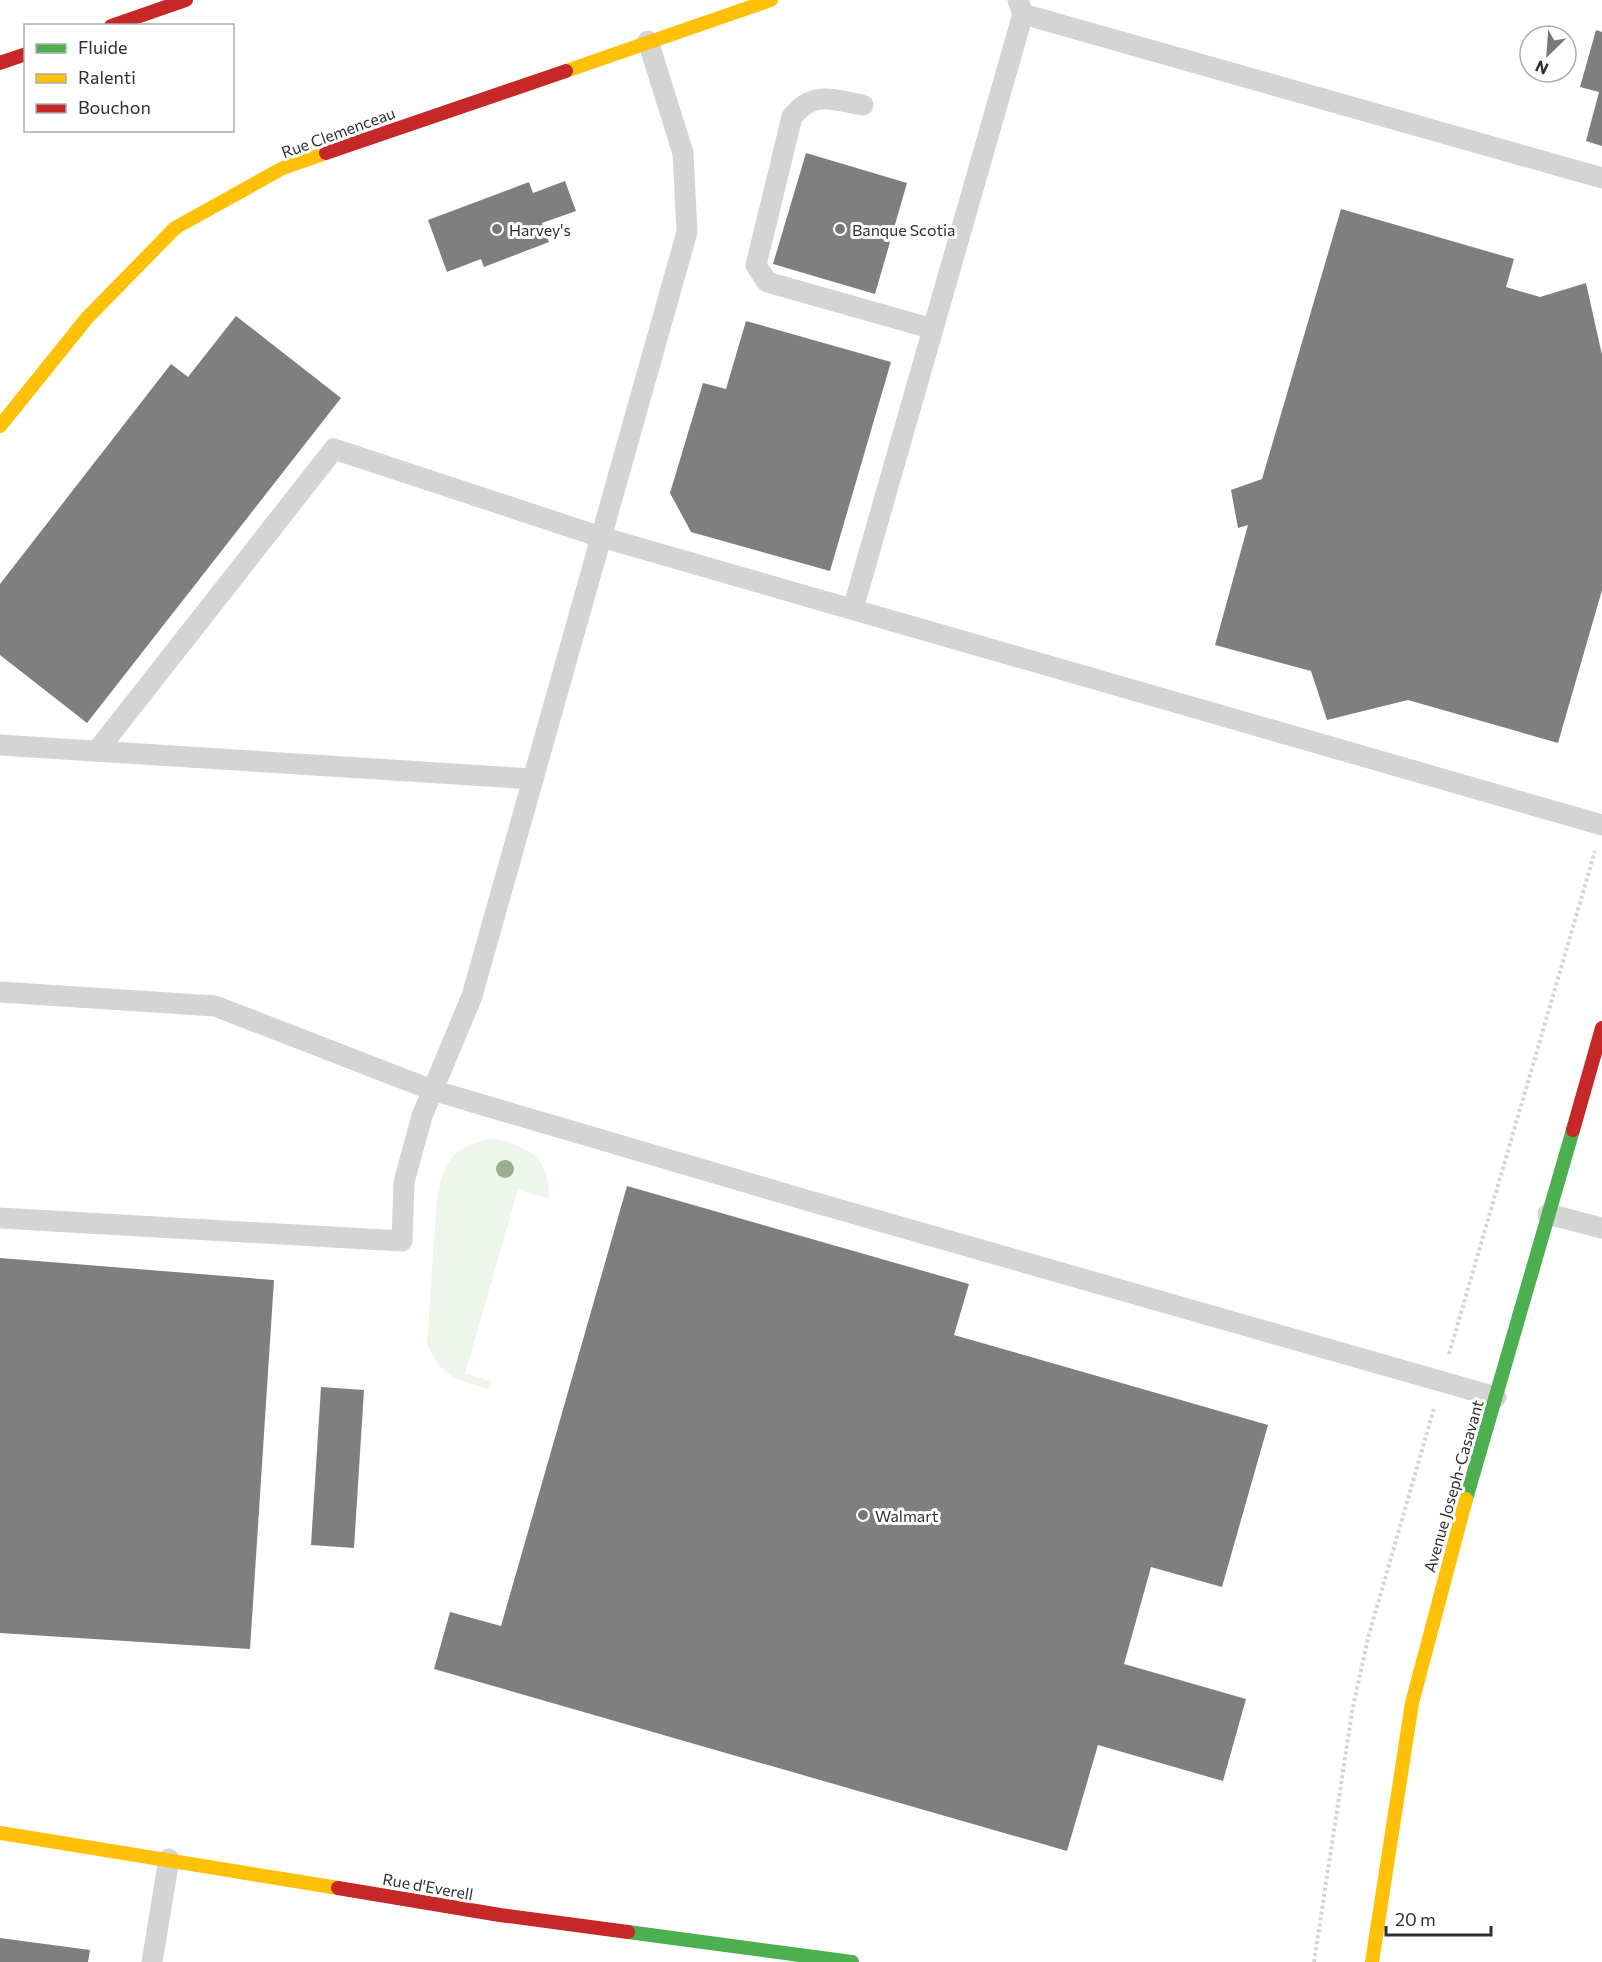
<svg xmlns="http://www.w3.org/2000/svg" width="1602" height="1962" viewBox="0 0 1602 1962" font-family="Commissioner,sans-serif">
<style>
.green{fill:#eef5eb}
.building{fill:#7f7f7f}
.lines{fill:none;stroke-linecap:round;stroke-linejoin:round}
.path{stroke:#d4d4d4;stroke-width:4;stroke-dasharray:3 3;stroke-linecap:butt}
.lane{stroke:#d4d4d4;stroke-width:21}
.fast{stroke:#4caf50;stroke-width:14}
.slow{stroke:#ffc107;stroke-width:14}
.jam{stroke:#c62828;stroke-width:14}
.tree{fill:#9aaf92}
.poi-dot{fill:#787878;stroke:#fff;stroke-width:2}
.labels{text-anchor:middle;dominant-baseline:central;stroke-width:6;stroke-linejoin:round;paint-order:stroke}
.street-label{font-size:16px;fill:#2f2f2f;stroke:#fff}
.poi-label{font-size:16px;fill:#2f2f2f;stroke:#fff;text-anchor:start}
</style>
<rect width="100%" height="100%" fill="#fff"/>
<path class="green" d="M494,1138C529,1148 548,1155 549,1196L546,1198L518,1190L465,1373L491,1381L488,1389C456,1379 440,1377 427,1343L437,1196C445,1158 455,1146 494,1138Z"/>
<g class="building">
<path d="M1596,30L1602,32V146L1586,141L1599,92L1580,87Z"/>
<path d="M806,153L907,183L875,294L773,264Z"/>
<path d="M565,181L576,211L542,223L549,242L484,267L481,259L447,272L428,220L529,182L533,193Z"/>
<path d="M1341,209L1514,259L1506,287L1540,297L1586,283L1602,355V590L1558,743L1408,700L1327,720L1311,671L1215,645L1248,525L1238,528L1231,490L1262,479Z"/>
<path d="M236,316L341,398L87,723L0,655V584L171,364L188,377Z"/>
<path d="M746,321L891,362L830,571L691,532L670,493L703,383L726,389Z"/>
<path d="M627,1186L969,1284L954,1335L1268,1425L1222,1587L1151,1567L1124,1664L1246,1699L1223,1781L1098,1745L1067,1851L434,1669L450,1612L501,1626Z"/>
<path d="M0,1258L274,1280L250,1649L0,1633Z"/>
<path d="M321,1387L364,1390L354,1548L311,1545Z"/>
<path d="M0,1938L90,1950L88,1962H0Z"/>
</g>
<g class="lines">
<g class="path">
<path d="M1449,1354L1595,851"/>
<path d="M1314,1962L1352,1712L1368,1638L1434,1408"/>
</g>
<g class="lane">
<path d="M1023,14L1602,178"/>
<path d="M863,105C832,100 814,90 792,117L756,265L767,282L933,329"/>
<path d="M853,609L1023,14L1018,0"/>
<path d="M0,745L533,779"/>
<path d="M97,751L334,449L601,537L1602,825"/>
<path d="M0,992L215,1006L432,1090L806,1200L1496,1397"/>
<path d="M1548,1214L1602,1228"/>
<path d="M0,1218L402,1241L404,1182L422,1116L472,996L687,232L683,153L648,41"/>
<path d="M152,1962L169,1859"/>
</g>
<g class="fast">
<path d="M1466,1499L1573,1130"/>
<path d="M628,1932L852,1962"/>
</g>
<g class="slow">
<path d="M566,71L771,0"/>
<path d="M0,426L87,318L175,228L283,168L326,153"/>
<path d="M0,1833L338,1888"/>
<path d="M1372,1962L1412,1703L1466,1499"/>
</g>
<g class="jam">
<path d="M111,26L186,0"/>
<path d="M0,63L26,54"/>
<path d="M326,153L566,71"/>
<path d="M1573,1130L1602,1028"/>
<path d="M338,1888L500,1915L628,1932"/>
</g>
</g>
<circle class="tree" cx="505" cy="1169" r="9"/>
<g class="poi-dot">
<circle cx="497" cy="229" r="6"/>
<circle cx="840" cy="229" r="6"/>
<circle cx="863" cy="1515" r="6"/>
</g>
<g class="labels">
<g class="street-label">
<text transform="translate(338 132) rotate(-20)">Rue Clemenceau</text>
<text transform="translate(1453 1486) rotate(-74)">Avenue Joseph-Casavant</text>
<text transform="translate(428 1886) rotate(10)">Rue d'Everell</text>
</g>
<g class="poi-label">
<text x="509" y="229">Harvey's</text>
<text x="852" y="229">Banque Scotia</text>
<text x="875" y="1515">Walmart</text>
</g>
</g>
<rect x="24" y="24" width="210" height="108" fill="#ffffff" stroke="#acacac" stroke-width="1.5"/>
<rect x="36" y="44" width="30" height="9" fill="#4caf50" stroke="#acacac" stroke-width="1.5"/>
<text x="78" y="54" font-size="18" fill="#2f2f2f">Fluide</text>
<rect x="36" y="74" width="30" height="9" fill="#ffc107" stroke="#acacac" stroke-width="1.5"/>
<text x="78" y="84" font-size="18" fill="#2f2f2f">Ralenti</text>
<rect x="36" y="104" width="30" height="9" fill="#c62828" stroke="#acacac" stroke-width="1.5"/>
<text x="78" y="114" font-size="18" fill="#2f2f2f">Bouchon</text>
<g transform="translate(1548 54) rotate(205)"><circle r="28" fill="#ffffff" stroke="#acacac" stroke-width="1.5"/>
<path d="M0-4.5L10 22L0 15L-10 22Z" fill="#787878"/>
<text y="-9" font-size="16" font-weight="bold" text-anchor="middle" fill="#2f2f2f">N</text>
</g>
<path d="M1386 1926v9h105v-9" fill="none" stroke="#2f2f2f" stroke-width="3"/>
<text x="1395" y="1926" font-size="18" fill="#2f2f2f" stroke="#ffffff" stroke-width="4.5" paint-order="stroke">20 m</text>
</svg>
